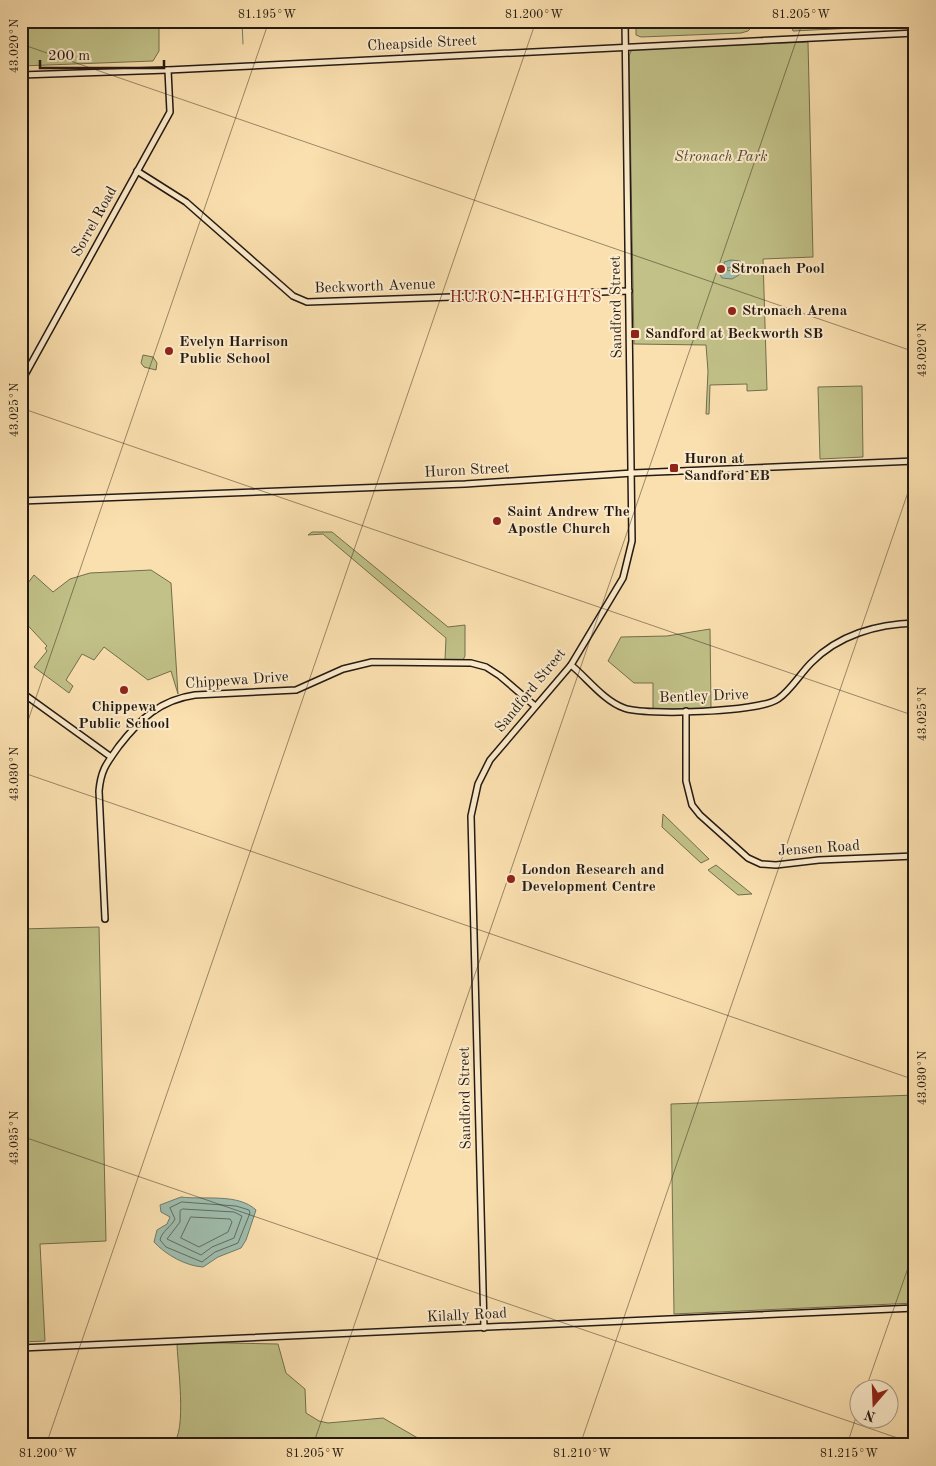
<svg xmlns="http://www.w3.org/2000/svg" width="936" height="1466" viewBox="0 0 936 1466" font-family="'Old Standard TT',serif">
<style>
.green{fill:#c1c188;stroke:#726e4e}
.water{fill:#9fbdae;stroke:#6e7c70}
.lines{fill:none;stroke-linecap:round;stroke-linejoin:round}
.shore{stroke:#626c60;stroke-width:1}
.stream{stroke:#6e7c70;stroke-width:1}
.secondary-casing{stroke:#241a13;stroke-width:8}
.secondary{stroke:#fcebcb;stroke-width:5}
.ticks{fill:none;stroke:#241a13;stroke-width:1;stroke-opacity:0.45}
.poi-dot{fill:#8f2418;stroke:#fcebcb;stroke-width:2}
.labels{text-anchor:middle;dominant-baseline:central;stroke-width:4;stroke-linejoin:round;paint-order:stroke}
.street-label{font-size:15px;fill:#241a13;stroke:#fcebcb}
.park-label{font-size:15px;font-style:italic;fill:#534c36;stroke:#fcebcb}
.poi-label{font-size:15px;font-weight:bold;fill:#241a13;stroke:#fcebcb;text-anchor:start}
.neighbourhood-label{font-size:16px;letter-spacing:1px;fill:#7a1f14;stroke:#fcebcb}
.neatline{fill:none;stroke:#241a13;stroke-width:2}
.ticks-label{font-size:12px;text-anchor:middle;fill:#241a13}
</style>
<rect width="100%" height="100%" fill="#fbe0af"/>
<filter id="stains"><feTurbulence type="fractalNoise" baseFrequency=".004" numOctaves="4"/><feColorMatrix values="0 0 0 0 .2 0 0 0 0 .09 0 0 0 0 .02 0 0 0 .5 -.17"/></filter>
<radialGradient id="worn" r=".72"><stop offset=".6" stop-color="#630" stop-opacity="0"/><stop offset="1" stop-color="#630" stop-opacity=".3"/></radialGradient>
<g class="green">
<path d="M21,21H159V51L153,61L21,66Z"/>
<path d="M643,21L694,24L697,21H758L748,31L741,33L641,37L636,35V25Z"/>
<path d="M796,21H915V25L793,31L791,26Z"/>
<path d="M808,42L813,257L763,259L767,390L747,391V384L710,385L709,414H706L708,371L706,345L634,344L629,56L631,51L636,49Z"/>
<path d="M143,355L153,357L157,363L156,370L144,367L141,363Z"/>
<path d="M862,386L863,457L820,459L818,387Z"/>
<path d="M312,532H332L448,627L465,625V656L463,660H445L446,638L323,534L308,535Z"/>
<path d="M151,570L171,583L178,694L171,671L148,680L104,647L94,660L82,654L66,680L73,686L69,693L34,667L47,651L45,648L47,646L21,618V592L34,575L53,592L70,579L90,573Z"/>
<path d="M710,629L711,708L653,709V683H634L608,661L621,637L667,636Z"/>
<path d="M663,814L709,859L701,863L662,827Z"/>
<path d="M716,865L752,894L738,895L708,870Z"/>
<path d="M99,927L106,1241L40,1244L45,1341L21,1342V929Z"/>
<path d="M915,1095V1303L674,1314L671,1104Z"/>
<path d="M177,1342L278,1344L286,1373L305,1389L306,1413L319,1421L328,1423L383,1418L416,1437L438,1445H172C188,1433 177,1362 177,1342Z"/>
</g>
<g class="water">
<path d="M731,260L740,261V267L727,268V270L738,273L739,275L732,279L722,278L718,271L725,269L724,262Z"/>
<path d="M181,1197C204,1200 238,1193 256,1210L246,1240L241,1248L218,1257L203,1267C186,1266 166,1255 154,1242L157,1230L167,1224L170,1217L161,1212L160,1205Z"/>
</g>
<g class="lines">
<g class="shore">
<path d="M182,1202L236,1206L249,1210L250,1213L238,1243L215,1252L202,1262L166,1247L160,1240C162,1231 171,1227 175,1219L170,1208Z"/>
<path d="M183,1209L234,1212L242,1216L234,1238L212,1247L201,1255L167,1239L180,1222V1211Z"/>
<path d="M191,1217L230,1219L232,1222L228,1232L199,1247L181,1238Z"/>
</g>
<path class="stream" d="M242,21L243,44"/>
<defs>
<g id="secondary">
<path d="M21,75L168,70L915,33"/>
<path d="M137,171L186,202L293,296L307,302L629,291"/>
<path d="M21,382L170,112L168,70"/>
<path d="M21,501L465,484L633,473L915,461"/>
<path d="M571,665C587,678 604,701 624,708C645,716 759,712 778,699C791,690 800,674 811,663C838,635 877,624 915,623"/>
<path d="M21,692L111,757"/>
<path d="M686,711V781L692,805L700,815L748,858L761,864L776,865L819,860L915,856"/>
<path d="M105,919L99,791C101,769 107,763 119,746C140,719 160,700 195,695L296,690L343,669L372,662L471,663L486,667L500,676L535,706"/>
<path d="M484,1328L471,816L478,784L490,760L571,665L623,578L632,541L625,21"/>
<path d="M21,1348L915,1308"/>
</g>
</defs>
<use href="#secondary" class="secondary-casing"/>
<use href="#secondary" class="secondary"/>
</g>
<path class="ticks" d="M21,44L915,352M21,408L915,716M21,741L269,21M21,772L915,1080M21,1136L915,1444M866,1388L915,1248M46,1445L536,21M313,1445L803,21M580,1445L915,472M847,1445L858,1411"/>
<g class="poi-dot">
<circle cx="721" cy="269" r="5"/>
<circle cx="732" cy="311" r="5"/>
<rect x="630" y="329" width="10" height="10" rx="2.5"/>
<circle cx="169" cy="351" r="5"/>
<rect x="669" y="463" width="10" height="10" rx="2.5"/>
<circle cx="497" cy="521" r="5"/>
<circle cx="124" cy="690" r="5"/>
<circle cx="511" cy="879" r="5"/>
</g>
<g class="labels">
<g class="street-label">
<text transform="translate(422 44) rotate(-3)">Cheapside Street</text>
<text transform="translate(95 222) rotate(-61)">Sorrel Road</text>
<text transform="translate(375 287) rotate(-2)">Beckworth Avenue</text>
<text transform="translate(617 307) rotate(-91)">Sandford Street</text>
<text transform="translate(467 471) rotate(-3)">Huron Street</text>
<text transform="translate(237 681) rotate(-4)">Chippewa Drive</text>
<text transform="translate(531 691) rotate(-51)">Sandford Street</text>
<text transform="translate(704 697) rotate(-2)">Bentley Drive</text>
<text transform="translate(819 849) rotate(-4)">Jensen Road</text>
<text transform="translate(466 1098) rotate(-91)">Sandford Street</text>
<text transform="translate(467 1316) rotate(-3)">Kilally Road</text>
</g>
<g class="park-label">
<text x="721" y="157">Stronach Park</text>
</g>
<g class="poi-label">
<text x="731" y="269">Stronach Pool</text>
<text x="742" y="311">Stronach Arena</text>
<text x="645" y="334">Sandford at Beckworth SB</text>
<text x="179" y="342">Evelyn Harrison<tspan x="179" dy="17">Public School</tspan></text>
<text x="684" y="459">Huron at<tspan x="684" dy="17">Sandford EB</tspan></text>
<text x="507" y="512">Saint Andrew The<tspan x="507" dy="17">Apostle Church</tspan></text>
<text x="124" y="707" text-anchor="middle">Chippewa<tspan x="124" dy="17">Public School</tspan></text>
<text x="521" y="870">London Research and<tspan x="521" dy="17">Development Centre</tspan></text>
</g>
<g class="neighbourhood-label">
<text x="526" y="298">HURON HEIGHTS</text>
</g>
</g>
<rect width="936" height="1466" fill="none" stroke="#fbe0af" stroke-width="55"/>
<g transform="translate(874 1404) rotate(199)"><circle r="24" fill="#fcebcb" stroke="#a69781"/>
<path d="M0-4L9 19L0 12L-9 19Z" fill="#8f2418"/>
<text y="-8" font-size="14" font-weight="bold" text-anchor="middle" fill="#241a13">N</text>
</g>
<path d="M40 60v8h124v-8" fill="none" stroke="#241a13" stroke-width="2.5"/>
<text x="48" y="60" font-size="15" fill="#241a13" stroke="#fcebcb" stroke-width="4" paint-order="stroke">200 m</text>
<rect x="28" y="28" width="880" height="1410" class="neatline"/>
<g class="ticks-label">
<text x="267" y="18">81.195°W</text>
<text x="534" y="18">81.200°W</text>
<text x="801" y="18">81.205°W</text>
<text transform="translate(14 46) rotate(-90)" y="4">43.020°N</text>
<text transform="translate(922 350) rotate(-90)" y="4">43.020°N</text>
<text transform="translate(14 410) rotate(-90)" y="4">43.025°N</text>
<text transform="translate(922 714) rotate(-90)" y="4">43.025°N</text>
<text transform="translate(14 774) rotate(-90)" y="4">43.030°N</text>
<text transform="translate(922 1078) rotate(-90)" y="4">43.030°N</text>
<text transform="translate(14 1138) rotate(-90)" y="4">43.035°N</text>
<text x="48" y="1457">81.200°W</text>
<text x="315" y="1457">81.205°W</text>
<text x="582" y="1457">81.210°W</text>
<text x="849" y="1457">81.215°W</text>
</g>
<rect width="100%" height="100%" filter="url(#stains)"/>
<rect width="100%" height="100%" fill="url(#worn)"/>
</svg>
